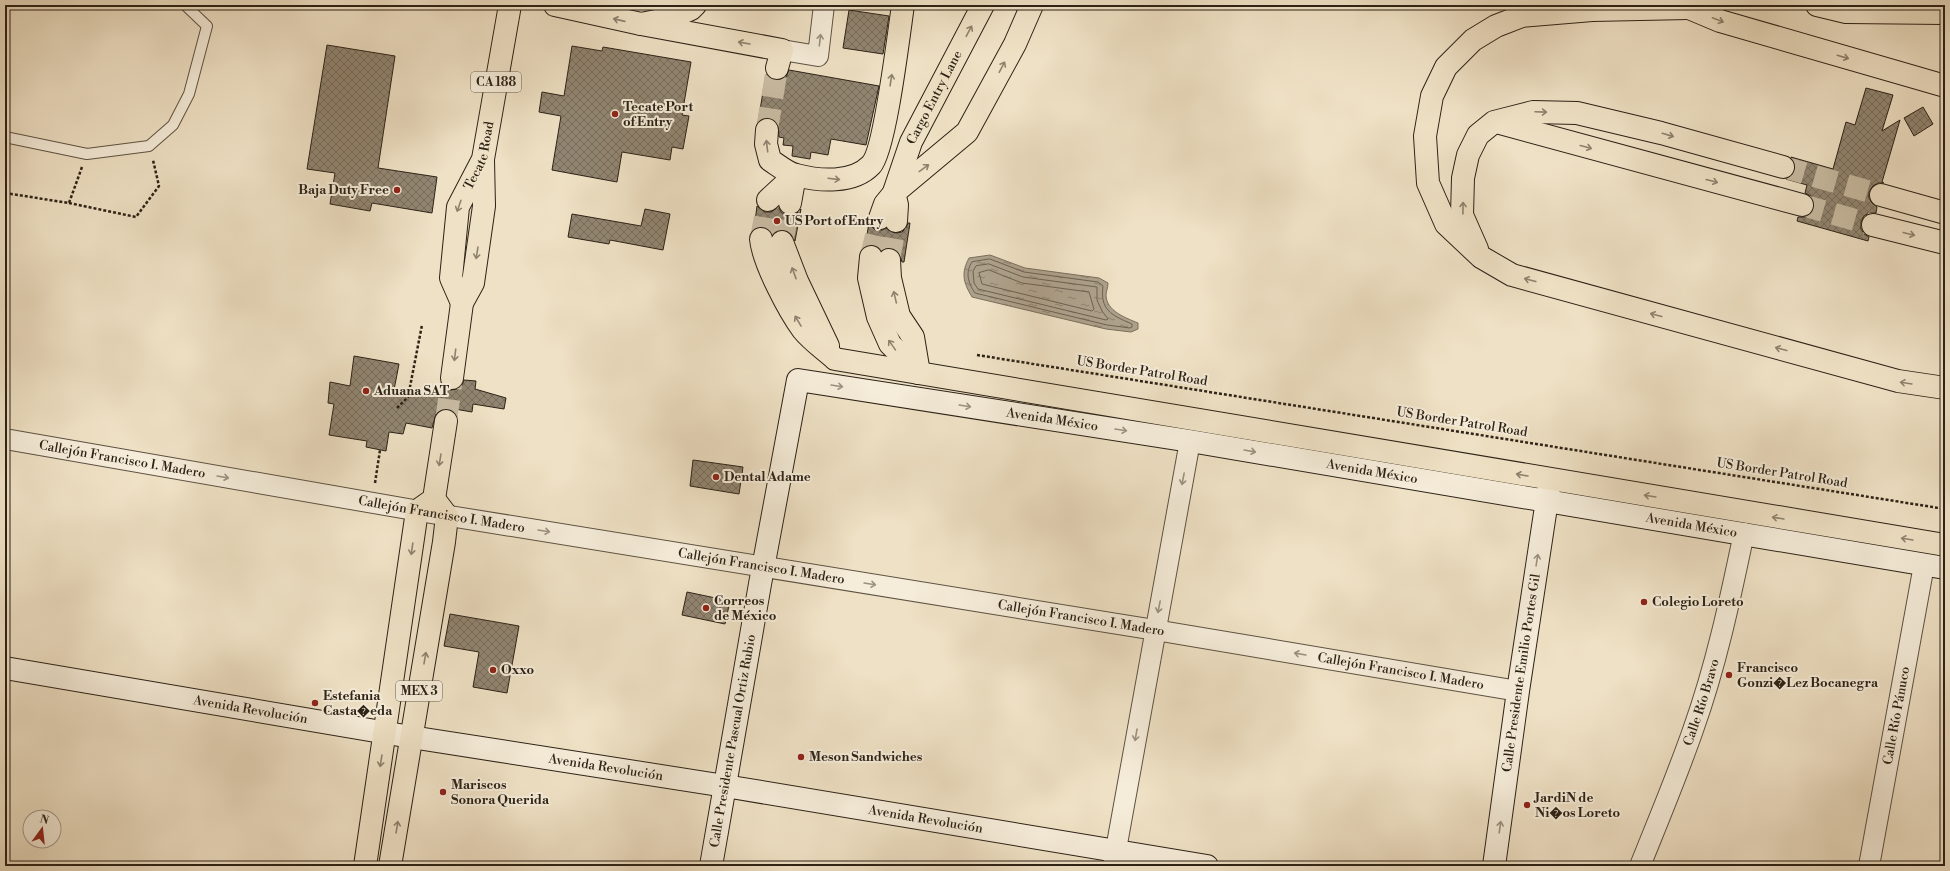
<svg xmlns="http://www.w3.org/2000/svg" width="1950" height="871" viewBox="0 0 1950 871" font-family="'Libre Bodoni',serif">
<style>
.water{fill:url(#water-ripples);stroke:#796e5c}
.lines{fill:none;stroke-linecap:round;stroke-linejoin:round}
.shore{stroke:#6c6150;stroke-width:1}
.building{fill:url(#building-cross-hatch);stroke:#2c2216}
.highway-tunnel{stroke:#c8bba2;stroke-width:22;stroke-dasharray:22 11;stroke-linecap:butt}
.lane-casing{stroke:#5d5242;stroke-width:12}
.street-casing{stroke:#5d5242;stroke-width:22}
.secondary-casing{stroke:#2c2216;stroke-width:24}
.highway-casing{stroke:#2c2216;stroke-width:24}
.path{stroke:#2c2216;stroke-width:2.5;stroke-dasharray:3 2;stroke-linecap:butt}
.lane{stroke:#f5ecd9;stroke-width:10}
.street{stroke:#f5ecd9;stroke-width:20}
.secondary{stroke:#f5ecd9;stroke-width:22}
.highway{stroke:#efe1c5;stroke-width:22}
.oneway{stroke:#8e826e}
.oneway2{stroke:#9b9181}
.poi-dot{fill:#8f2418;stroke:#f5ecd9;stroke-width:1.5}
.labels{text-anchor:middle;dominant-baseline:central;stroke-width:4;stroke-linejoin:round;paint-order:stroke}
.shield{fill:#f5ecd9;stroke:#685f50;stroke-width:1}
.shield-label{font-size:12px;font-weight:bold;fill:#2c2216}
.street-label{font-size:13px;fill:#2c2216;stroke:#f5ecd9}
.poi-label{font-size:13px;font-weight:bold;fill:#2c2216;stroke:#f5ecd9;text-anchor:start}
</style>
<defs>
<pattern id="water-ripples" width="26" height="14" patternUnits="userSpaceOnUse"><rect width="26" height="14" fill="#ada08a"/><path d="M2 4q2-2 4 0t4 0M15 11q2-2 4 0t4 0" fill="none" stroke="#8d8270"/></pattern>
<pattern id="building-cross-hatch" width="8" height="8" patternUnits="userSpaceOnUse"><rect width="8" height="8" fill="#918571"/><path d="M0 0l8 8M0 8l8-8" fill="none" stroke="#776c5c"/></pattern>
</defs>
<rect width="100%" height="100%" fill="#efe1c5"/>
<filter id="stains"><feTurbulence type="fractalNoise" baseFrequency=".005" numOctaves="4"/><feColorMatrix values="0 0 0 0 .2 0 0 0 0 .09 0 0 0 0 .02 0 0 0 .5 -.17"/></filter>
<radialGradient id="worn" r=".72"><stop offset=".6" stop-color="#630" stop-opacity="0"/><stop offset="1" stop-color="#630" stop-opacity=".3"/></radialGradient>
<path class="water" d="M990,255L1025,268L1099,278L1108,283C1108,287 1106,292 1106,295C1106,311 1126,318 1138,323V329L1131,332L1106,329L972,297C963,282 961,273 969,258Z"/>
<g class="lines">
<g class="shore">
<path d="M990,259L1024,272L1098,282L1103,286C1100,310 1111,315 1132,324V327L1130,328L1107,325L975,293C968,283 965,272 972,262Z"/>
<path d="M989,264L1023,277L1097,287V300L1102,311L1108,319L1106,320L978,289L974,283L973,271L976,266Z"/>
<path d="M989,270L1022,283L1089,292L1094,309L1092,311L982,284L979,273Z"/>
</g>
</g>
<g class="building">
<path d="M849,10L889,16L883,54L843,48Z"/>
<path d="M327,45L395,56L378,168L437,177L432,213L372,203L370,211L330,204L335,173L307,169Z"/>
<path d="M572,46L602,51L603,47L691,62L682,115L689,116L683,149L672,147L670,160L622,152L617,182L552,170L561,116L539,112L542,92L564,96Z"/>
<path d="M789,70L879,86L866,145L831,139L828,155L811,152L810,159L792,156L793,146L783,145L784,138L779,137L778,125L774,120L768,118L758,122L766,74L773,80H780L786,77Z"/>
<path d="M1866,88L1893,95L1882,131L1900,120L1882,182L1884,183H1878L1873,186L1869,192V198L1872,203L1877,207L1876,213H1869L1864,216L1861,222V229L1864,234L1869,237L1868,241L1797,221L1798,217H1806L1811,214L1814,208V201L1811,196L1805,193L1807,185L1786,179L1792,176L1795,170V164L1791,157L1833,169L1846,122L1855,125Z"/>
<path d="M1923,107L1933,124L1914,136L1904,118Z"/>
<path d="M757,206L765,212H771L778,207L782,213L788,215H795L801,209L795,241L790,233L784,230H778L772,234L765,227H759L754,229Z"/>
<path d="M645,209L670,214L663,250L610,240L609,244L568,237L572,214L641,226Z"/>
<path d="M869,223L875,230H882L886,228L896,233L902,232L906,228L908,223H910L904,262H902L899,253L894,249L888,248L881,250L873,245L865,246Z"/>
<path d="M354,356L399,364L394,390L442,397L445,388L451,390L457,389L462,385L464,380L476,381L475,389L506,398L504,409L473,404L472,412L449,408L442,409L436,414L432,428L406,423L403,434L389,432L386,451L366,447L367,441L329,435L334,404L328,403L330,382L350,386Z"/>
<path d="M693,460L743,467L739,494L690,486Z"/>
<path d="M687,592L730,601L725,624L682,615Z"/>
<path d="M450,614L519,626L507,693L473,687L479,652L444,646Z"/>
</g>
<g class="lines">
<g class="highway-tunnel">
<path d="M767,130L777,68"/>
<path d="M1783,167L1881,195"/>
<path d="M1802,205L1873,225"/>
<path d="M761,239L768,200"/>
<path d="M782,242L790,203"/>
<path d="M871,257L880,218"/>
<path d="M889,260L896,221"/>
<path d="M446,421L452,378"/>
</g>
<defs>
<path id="lane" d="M5,137L87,154L149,146L173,125L189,94L207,26L185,5"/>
<g id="street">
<path d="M782,50L818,56L824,5"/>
<path id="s1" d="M5,439L431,513L1155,630L1518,691"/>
<path d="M1113,866L1190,441"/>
<path id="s2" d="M1640,866C1658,821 1677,776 1693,730C1716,666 1730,600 1744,533"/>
<path id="s3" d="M1869,866L1924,565"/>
</g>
<g id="secondary">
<path id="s4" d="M5,668L411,737L725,786L1207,866"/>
<path id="s5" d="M711,866L760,584L798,380L1190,441L1945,568"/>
<path id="s6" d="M1494,866L1518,691L1549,487"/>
</g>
<g id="highway">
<path d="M555,5L641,24L671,18L691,9L695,5"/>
<path d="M1682,5L1720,21L1945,86"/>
<path d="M1817,5L1846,12L1945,13"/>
<path d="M1689,8L1592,10L1522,16L1496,26L1473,40L1446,67L1432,96L1425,136L1428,183L1446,224L1481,257L1512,275L1898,381L1945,388"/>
<path d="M641,24L782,50L777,68"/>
<path d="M1496,122L1802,205"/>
<path d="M767,130L766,144L770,160C778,165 787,173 796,175C819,181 853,184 871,165C885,151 899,32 903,5"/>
<path id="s7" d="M894,192L911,142L983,5"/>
<path d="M894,193L897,205L896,221"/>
<path d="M1881,195L1945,213"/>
<path d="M768,200L795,175"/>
<path d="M790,203L795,175"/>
<path d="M880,218L885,204L894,193L967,132L1015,44L1032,5"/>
<path d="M1873,225L1945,243"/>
<path d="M761,239C763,262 789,311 803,330C812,341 825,350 835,359L1945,545"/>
<path d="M782,242L797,281L828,346"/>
<path d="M1477,249L1462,215L1463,178L1468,155L1478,135L1494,122L1533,112L1577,113L1661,133L1783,167"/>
<path d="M871,257L869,278L878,317L890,344L919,373"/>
<path d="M889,260L890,278L899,316L913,337L919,373"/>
<path id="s8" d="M462,303L451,278L458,207L483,159L510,5"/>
<path d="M452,378L462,303L473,283L484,206L483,160"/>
<path d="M365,866L417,511L434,499L446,421"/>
<path d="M390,866L444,542L447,516L434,499"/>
</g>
</defs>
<use href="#lane" class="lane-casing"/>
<use href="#street" class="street-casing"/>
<use href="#secondary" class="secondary-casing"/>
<use href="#highway" class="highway-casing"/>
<g class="path">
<path d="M5,193L69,203L82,167"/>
<path d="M69,203L136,217L159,186L153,160"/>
<path d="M977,355L1945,509"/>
<path d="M397,408L408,397L422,325"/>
<path d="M375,483L380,450"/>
</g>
<use href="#lane" class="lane"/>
<use href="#street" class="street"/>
<use href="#secondary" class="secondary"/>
<use href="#highway" class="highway"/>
</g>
<defs><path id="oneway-shaft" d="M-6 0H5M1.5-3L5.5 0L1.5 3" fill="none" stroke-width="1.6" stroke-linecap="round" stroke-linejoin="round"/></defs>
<g class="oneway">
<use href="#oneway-shaft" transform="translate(619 20) rotate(-167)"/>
<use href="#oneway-shaft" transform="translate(1718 20) rotate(21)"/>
<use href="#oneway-shaft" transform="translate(969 31) rotate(-62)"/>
<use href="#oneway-shaft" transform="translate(744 43) rotate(-170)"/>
<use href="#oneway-shaft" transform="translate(1843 57) rotate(16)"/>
<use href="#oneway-shaft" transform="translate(1002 67) rotate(-62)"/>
<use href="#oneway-shaft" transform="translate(891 80) rotate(-81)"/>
<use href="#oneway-shaft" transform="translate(1541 112) rotate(2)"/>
<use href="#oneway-shaft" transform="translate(1668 135) rotate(16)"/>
<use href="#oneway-shaft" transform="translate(767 146) rotate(-97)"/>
<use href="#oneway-shaft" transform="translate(1586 147) rotate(15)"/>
<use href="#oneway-shaft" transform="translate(924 168) rotate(-36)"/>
<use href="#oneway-shaft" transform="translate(834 179) rotate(7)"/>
<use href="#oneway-shaft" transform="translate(1712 181) rotate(15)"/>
<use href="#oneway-shaft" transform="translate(459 206) rotate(109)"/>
<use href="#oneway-shaft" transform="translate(1463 208) rotate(-89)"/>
<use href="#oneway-shaft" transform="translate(1909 234) rotate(14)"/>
<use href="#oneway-shaft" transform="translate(477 253) rotate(99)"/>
<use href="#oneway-shaft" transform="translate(794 273) rotate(-110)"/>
<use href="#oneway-shaft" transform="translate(1530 280) rotate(-165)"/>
<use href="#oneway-shaft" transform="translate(895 297) rotate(-103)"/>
<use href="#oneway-shaft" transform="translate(1656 315) rotate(-165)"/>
<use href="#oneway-shaft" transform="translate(798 321) rotate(-121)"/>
<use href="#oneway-shaft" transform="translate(892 345) rotate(-125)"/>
<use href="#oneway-shaft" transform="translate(1781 349) rotate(-165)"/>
<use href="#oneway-shaft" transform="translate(455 355) rotate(97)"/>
<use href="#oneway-shaft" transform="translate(1906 383) rotate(-171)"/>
<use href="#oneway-shaft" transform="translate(440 460) rotate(99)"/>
<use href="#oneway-shaft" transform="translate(1522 475) rotate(-170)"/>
<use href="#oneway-shaft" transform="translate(1650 496) rotate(-171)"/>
<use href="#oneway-shaft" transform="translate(1778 518) rotate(-171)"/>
<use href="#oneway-shaft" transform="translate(1907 539) rotate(-171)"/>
<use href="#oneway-shaft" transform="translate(412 549) rotate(98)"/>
<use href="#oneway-shaft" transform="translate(425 658) rotate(-80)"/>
<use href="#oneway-shaft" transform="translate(381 761) rotate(99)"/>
<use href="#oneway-shaft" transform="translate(397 827) rotate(-81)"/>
</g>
<g class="oneway2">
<use href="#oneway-shaft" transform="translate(820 40) rotate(-83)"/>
<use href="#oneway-shaft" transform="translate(837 386) rotate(9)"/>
<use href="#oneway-shaft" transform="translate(965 406) rotate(9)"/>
<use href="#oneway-shaft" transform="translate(1121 430) rotate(9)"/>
<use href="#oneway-shaft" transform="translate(1250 451) rotate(10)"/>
<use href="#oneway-shaft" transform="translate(223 477) rotate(10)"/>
<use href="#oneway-shaft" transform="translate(1183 479) rotate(101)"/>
<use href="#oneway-shaft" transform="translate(544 531) rotate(9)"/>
<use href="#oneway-shaft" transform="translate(1537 560) rotate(-81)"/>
<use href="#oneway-shaft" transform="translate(870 584) rotate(9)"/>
<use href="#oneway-shaft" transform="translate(1159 607) rotate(101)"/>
<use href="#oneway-shaft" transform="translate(1300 654) rotate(-170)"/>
<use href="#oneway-shaft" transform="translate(1136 735) rotate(100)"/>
<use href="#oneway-shaft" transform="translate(1500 827) rotate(-82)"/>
</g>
<g class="poi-dot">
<circle cx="615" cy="114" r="4"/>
<circle cx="397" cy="190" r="4"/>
<circle cx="777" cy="221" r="4"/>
<circle cx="366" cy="391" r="4"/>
<circle cx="716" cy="477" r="4"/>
<circle cx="1644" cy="602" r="4"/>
<circle cx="706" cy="608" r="4"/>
<circle cx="493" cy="670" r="4"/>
<circle cx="1729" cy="675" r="4"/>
<circle cx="315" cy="703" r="4"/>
<circle cx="801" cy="757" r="4"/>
<circle cx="443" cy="792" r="4"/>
<circle cx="1527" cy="805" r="4"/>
</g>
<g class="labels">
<g class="shield">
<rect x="471" y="72" width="50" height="20" rx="3"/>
<rect x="396" y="681" width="46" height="20" rx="3"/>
</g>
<g class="shield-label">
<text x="496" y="82">CA 188</text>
<text x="419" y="691">MEX 3</text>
</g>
<g class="street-label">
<text stroke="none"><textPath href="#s7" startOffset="103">Cargo Entry Lane</textPath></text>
<text stroke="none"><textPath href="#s8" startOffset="155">Tecate Road</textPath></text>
<text transform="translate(1142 371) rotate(9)">US Border Patrol Road</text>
<text stroke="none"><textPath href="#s5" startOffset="751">Avenida México</textPath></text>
<text transform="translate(1462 422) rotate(9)">US Border Patrol Road</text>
<text stroke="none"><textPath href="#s1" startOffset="119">Callejón Francisco I. Madero</textPath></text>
<text stroke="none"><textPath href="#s5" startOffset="1075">Avenida México</textPath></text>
<text transform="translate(1782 473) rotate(9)">US Border Patrol Road</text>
<text stroke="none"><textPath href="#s1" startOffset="443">Callejón Francisco I. Madero</textPath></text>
<text stroke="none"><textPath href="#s5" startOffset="1399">Avenida México</textPath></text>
<text stroke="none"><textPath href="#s1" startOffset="767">Callejón Francisco I. Madero</textPath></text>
<text stroke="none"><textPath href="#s1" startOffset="1091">Callejón Francisco I. Madero</textPath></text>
<text stroke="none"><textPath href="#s1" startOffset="1415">Callejón Francisco I. Madero</textPath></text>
<text stroke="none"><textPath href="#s6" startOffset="195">Calle Presidente Emilio Portes Gil</textPath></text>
<text stroke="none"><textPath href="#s2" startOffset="175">Calle Río Bravo</textPath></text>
<text stroke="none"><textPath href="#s4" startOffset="249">Avenida Revolución</textPath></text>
<text stroke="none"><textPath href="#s3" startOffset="153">Calle Río Pánuco</textPath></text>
<text stroke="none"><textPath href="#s5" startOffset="127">Calle Presidente Pascual Ortiz Rubio</textPath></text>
<text stroke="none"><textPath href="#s4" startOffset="609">Avenida Revolución</textPath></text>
<text stroke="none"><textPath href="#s4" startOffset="933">Avenida Revolución</textPath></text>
</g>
<g class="poi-label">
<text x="623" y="107">Tecate Port<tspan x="623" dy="15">of Entry</tspan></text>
<text x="389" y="190" text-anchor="end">Baja Duty Free</text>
<text x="785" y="221">US Port of Entry</text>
<text x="374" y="391">Aduana SAT</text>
<text x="724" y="477">Dental Adame</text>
<text x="714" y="601">Correos<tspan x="714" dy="15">de México</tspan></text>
<text x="1652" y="602">Colegio Loreto</text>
<text x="1737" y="668">Francisco<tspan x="1737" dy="15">Gonzi�Lez Bocanegra</tspan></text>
<text x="501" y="670">Oxxo</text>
<text x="323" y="696">Estefania<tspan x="323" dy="15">Casta�eda</tspan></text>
<text x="809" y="757">Meson Sandwiches</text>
<text x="451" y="785">Mariscos<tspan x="451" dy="15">Sonora Querida</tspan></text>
<text x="1535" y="798">JardiN de<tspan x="1535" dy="15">Ni�os Loreto</tspan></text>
</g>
</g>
<rect width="1950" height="871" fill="none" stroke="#efe1c5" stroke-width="20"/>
<rect x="6" y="6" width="1938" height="859" fill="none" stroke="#2c2216" stroke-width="2"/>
<rect x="10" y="10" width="1930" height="851" fill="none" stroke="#2c2216"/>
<g transform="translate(42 829) rotate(15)"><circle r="19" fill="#f5ecd9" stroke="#a59b8b"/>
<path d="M0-3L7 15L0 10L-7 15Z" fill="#8f2418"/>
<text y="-6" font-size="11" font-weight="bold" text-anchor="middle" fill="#2c2216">N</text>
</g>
<rect width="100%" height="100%" filter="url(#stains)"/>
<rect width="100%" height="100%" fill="url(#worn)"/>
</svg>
